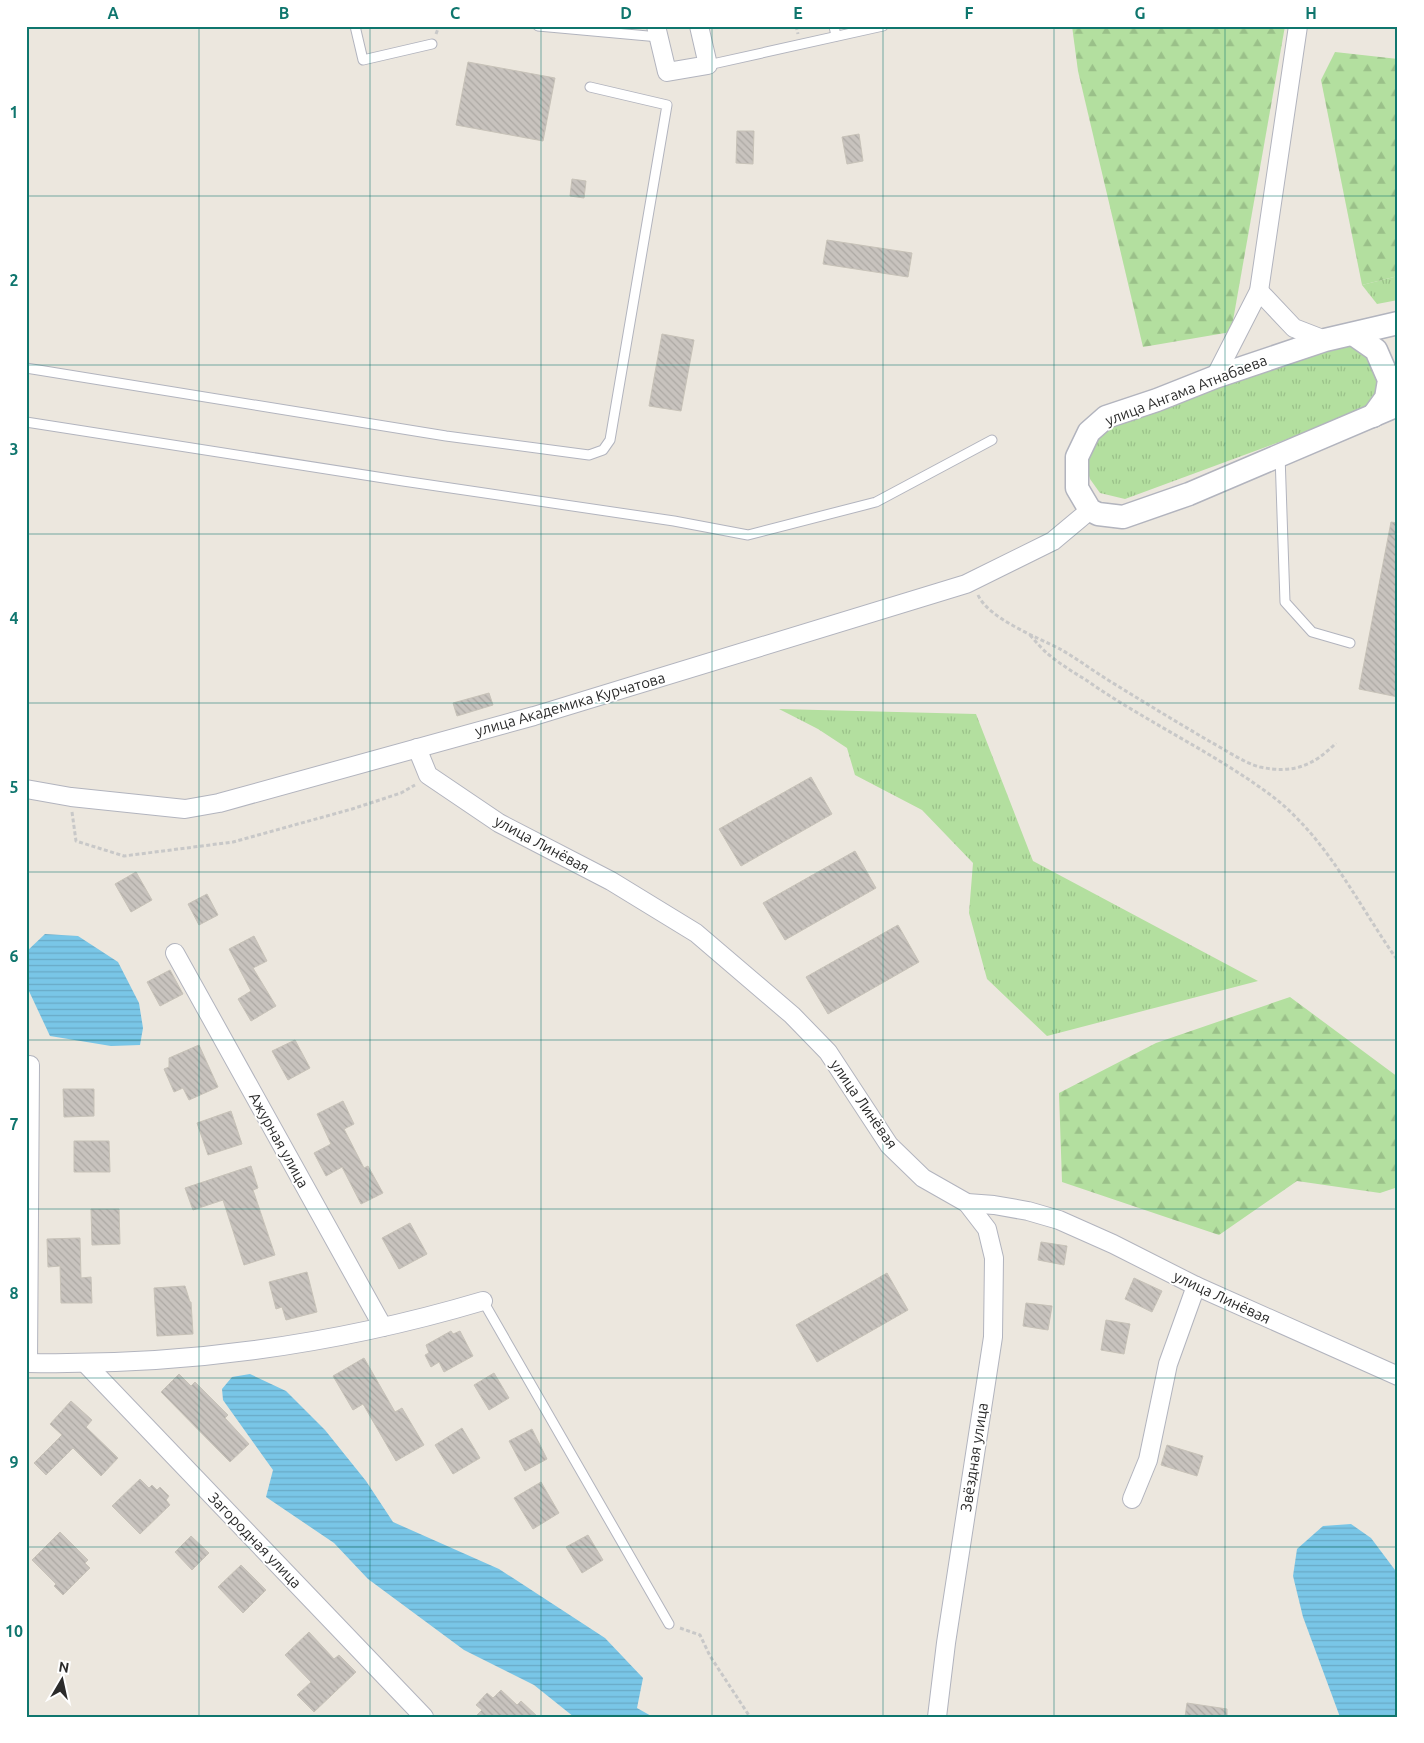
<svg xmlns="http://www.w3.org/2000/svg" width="1424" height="1743" viewBox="0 0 1424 1743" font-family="Ubuntu,sans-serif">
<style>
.grass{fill:url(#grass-tufts)}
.forest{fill:url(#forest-firs)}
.water{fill:url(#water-rules)}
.building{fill:url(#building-back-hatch);stroke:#c7c2b8}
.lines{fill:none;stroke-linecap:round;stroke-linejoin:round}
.service-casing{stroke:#b2b4be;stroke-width:11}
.minor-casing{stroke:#b2b4be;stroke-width:20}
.tertiary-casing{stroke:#b2b4be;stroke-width:25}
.path{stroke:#c8c8c8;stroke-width:3;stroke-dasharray:4 2.5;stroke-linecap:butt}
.service{stroke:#fff;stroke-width:9}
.minor{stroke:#fff;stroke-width:18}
.tertiary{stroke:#fff;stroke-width:22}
.grid{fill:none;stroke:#0f766e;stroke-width:1;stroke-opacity:0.55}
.labels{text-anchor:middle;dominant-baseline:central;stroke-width:4;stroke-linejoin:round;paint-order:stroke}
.street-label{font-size:15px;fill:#2b2b2b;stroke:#fff}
.neatline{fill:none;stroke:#0f766e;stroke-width:2}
.grid-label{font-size:16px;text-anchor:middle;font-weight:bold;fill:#0f766e}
</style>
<defs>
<pattern id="grass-tufts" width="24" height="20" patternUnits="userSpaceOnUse" patternTransform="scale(1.25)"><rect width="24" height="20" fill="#b3df9f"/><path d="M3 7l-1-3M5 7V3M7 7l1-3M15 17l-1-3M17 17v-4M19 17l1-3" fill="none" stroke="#9ac089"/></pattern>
<pattern id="forest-firs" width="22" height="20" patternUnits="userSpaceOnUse" patternTransform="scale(1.25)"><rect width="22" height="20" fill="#b3df9f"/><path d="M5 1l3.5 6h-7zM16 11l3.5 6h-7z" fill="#9ac089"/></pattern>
<pattern id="water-rules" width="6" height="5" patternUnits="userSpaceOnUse" patternTransform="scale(1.25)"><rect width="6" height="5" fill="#79c6e7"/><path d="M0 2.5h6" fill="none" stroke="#69aac6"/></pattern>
<pattern id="building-back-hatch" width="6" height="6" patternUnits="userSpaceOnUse" patternTransform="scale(1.25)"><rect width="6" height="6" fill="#c8c3be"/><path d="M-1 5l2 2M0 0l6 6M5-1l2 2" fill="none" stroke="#aca8a3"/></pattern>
</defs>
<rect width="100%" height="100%" fill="#ece7de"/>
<g class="grass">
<path d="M1398,276V300L1377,304L1362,285Z"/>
<path d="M1338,343L1357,344L1381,373L1379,393L1363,411L1125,499L1100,493L1090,479L1086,466L1093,439L1107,426Z"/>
<path d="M779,709L976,714L1033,861L1258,981L1047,1036L987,979L969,913L973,863L922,810L855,775L847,748L818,729Z"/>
</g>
<g class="forest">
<path d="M1072,26H1285L1231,332L1143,347L1078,71Z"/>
<path d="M1335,52L1398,59V276L1362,285L1321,80Z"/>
<path d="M1290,997L1398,1077V1187L1380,1193L1297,1181L1219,1235L1062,1182L1059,1093L1156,1043Z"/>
</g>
<g class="water">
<path d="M45,934L78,936L118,962L139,1003L143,1028L140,1045L111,1046L50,1036L28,989L26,952Z"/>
<path d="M250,1374L286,1391L325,1430L366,1481L393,1522L499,1569L605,1638L643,1678L637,1708L653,1717H574L534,1685L464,1650L368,1579L334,1543L266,1497L273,1470L223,1400L222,1389L232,1377Z"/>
<path d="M1351,1524L1371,1538L1398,1574V1717H1340L1303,1617L1293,1576L1297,1549L1323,1526Z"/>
</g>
<g class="building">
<path d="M468,62L555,78L543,141L456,125Z"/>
<path d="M737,131H754L753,164L736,163Z"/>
<path d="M859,134L863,161L847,164L842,137Z"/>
<path d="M572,179L586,181L584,198L570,196Z"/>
<path d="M827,240L912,253L908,277L823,264Z"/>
<path d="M662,334L694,340L681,411L649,406Z"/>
<path d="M1391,522L1398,523V697L1359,689Z"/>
<path d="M489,693L493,705L457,716L453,703Z"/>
<path d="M811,777L832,814L741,866L719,829Z"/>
<path d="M855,851L876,888L785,940L763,903Z"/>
<path d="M136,872L152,900L131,912L115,884Z"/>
<path d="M207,894L218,915L199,925L188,904Z"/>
<path d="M898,925L919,962L828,1014L806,977Z"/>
<path d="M254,936L267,961L253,968L276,1006L251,1021L238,999L251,991L229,949Z"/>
<path d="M170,970L183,994L160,1006L147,982Z"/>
<path d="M295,1040L310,1068L288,1080L272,1051Z"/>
<path d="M199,1045L218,1087L189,1100L183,1088L174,1092L164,1069L169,1067V1058Z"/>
<path d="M63,1089H94V1116L64,1117Z"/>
<path d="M343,1101L354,1124L344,1129L364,1168L368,1166L383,1193L361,1204L342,1167L326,1176L314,1153L331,1144L317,1114Z"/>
<path d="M231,1111L242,1144L208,1155L197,1123Z"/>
<path d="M74,1141H109L110,1172H74Z"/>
<path d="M251,1166L258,1188L253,1190L275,1255L244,1265L223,1200L193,1210L185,1188Z"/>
<path d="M91,1209H119L120,1244L92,1245Z"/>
<path d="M410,1223L427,1254L399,1269L382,1238Z"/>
<path d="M80,1238L81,1278L91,1277L92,1303H61L60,1266L48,1267L47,1239Z"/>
<path d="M1041,1242L1067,1246L1064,1265L1038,1260Z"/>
<path d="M307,1272L317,1312L286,1320L282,1307L276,1309L269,1282Z"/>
<path d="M887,1273L908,1310L817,1362L796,1325Z"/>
<path d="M1134,1278L1162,1291L1152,1312L1125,1299Z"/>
<path d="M185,1286L190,1302H191L193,1334L157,1336L154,1288Z"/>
<path d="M1026,1303L1052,1306L1048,1330L1023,1326Z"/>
<path d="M1106,1320L1130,1324L1124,1354L1101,1350Z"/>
<path d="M451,1331L453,1334L460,1331L473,1356L444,1372L439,1362L431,1367L425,1355L429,1353L426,1345Z"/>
<path d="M364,1358L395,1412L402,1408L424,1445L396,1461L363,1404L353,1410L333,1376Z"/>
<path d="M494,1373L509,1398L489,1410L474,1385Z"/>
<path d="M179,1374L191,1386L195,1382L228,1415L225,1418L249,1444L230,1462L161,1392Z"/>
<path d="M71,1401L92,1420L86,1427L118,1458L101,1476L73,1448L46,1475L34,1463L62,1435L50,1424Z"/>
<path d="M462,1428L480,1458L453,1474L435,1445Z"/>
<path d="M532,1429L547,1459L525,1471L509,1441Z"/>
<path d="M1167,1445L1203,1456L1197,1476L1161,1465Z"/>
<path d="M140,1479L149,1488L152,1485L157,1490L160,1487L169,1496L166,1500L170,1505L140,1534L112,1506Z"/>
<path d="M541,1482L559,1513L533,1529L514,1498Z"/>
<path d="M60,1532L88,1560L85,1563L90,1568L63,1595L54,1586L56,1584L32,1560Z"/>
<path d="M588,1535L603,1560L582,1573L566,1547Z"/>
<path d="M191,1536L209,1553L192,1570L175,1552Z"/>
<path d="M241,1565L266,1590L243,1613L218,1587Z"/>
<path d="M309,1632L334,1659L339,1655L356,1672L314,1712L297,1695L311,1682L285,1655Z"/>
<path d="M501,1690L517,1705L521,1701L538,1717H475L482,1710L476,1705L487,1693L493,1698Z"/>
<path d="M1187,1703L1227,1709V1717H1185Z"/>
</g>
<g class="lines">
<defs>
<g id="service">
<path d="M355,26L363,60L432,44"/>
<path d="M538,26L659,37"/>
<path d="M834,26L836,36"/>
<path d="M708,65L883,26"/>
<path d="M26,368L446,436L589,455L603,450L610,440L667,105L590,87"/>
<path d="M26,422L403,481L674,521L748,535L876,502L992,440"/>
<path d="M1280,455L1285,602L1312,632L1350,643"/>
<path d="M483,1301L669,1624"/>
</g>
<g id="minor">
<path d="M656,26L667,72L708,65L699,26"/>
<path d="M1259,291L1294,328L1325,340"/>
<path d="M1215,377L1259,291L1298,26"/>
<path d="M417,748L428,775L499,823L611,881L696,933L792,1015L828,1052L889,1145L923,1178L967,1203L994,1205L1028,1211L1059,1220L1113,1244L1196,1286L1398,1376"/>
<path d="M26,789L71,797L185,809L219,803L534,716L966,584L1053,541L1090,510"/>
<path d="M175,953L383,1327"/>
<path d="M26,1363C181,1366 335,1345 483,1301"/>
<path d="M28,1363L30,1065"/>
<path d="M86,1364L424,1717"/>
<path d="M1132,1499L1148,1460L1168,1364L1196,1286"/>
<path d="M937,1717L946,1643L993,1337L994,1258L987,1229L967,1203"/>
</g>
<g id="tertiary">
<path d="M1398,323L1325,340L1215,377L1157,400L1106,417L1089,432L1077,457V488L1090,510L1098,514L1123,517L1189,494L1398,405"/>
<path d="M1353,334L1376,350L1389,380L1386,398L1373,416"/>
</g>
</defs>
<use href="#service" class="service-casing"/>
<use href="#minor" class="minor-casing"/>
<use href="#tertiary" class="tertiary-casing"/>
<g class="path">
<path d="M796,26L798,34"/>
<path d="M436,34L439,26"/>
<path d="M978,595C989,619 1037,637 1060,649C1076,658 1092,670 1108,680C1142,701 1175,721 1209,741C1224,749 1244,763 1260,767C1293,774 1313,766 1336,743"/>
<path d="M1030,635C1036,642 1042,649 1048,654C1060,664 1073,672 1086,680C1146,722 1213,752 1272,796C1328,839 1358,905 1398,961"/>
<path d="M72,812L76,841L124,856L233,842L352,809L401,793L415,785"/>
<path d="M680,1628L700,1635L710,1656L750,1717"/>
</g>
<use href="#service" class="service"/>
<use href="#minor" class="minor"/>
<use href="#tertiary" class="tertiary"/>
</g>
<path class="grid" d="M199,26V1717M370,26V1717M541,26V1717M712,26V1717M883,26V1717M1054,26V1717M1225,26V1717M26,196H1398M26,365H1398M26,534H1398M26,703H1398M26,872H1398M26,1040H1398M26,1209H1398M26,1378H1398M26,1547H1398"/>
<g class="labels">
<g class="street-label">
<text transform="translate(1186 390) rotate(-21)">улица Ангама Атнабаева</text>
<text transform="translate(570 704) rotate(-16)">улица Академика Курчатова</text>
<text transform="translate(542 844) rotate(28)">улица Линёвая</text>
<text transform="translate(864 1104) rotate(55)">улица Линёвая</text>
<text transform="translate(279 1140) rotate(61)">Ажурная улица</text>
<text transform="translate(1222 1297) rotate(25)">улица Линёвая</text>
<text transform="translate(974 1457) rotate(-81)">Звёздная улица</text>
<text transform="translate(255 1540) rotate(46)">Загородная улица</text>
</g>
</g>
<rect width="1424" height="1743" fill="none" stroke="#ffffff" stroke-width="55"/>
<g transform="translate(62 1680) rotate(9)" stroke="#ffffff" stroke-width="4" paint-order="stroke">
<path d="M0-4L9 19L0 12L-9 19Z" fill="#2b2b2b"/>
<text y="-8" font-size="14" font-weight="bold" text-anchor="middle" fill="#2b2b2b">N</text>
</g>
<rect x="28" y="28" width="1368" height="1688" class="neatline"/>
<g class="grid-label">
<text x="113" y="19">A</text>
<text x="284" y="19">B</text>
<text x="455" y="19">C</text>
<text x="626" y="19">D</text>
<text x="798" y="19">E</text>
<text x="969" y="19">F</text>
<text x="1140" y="19">G</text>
<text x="1311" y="19">H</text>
<text x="14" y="118">1</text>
<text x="14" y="286">2</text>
<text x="14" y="455">3</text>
<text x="14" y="624">4</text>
<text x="14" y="793">5</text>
<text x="14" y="962">6</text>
<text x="14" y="1130">7</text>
<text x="14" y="1299">8</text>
<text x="14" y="1468">9</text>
<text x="14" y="1637">10</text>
</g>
</svg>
